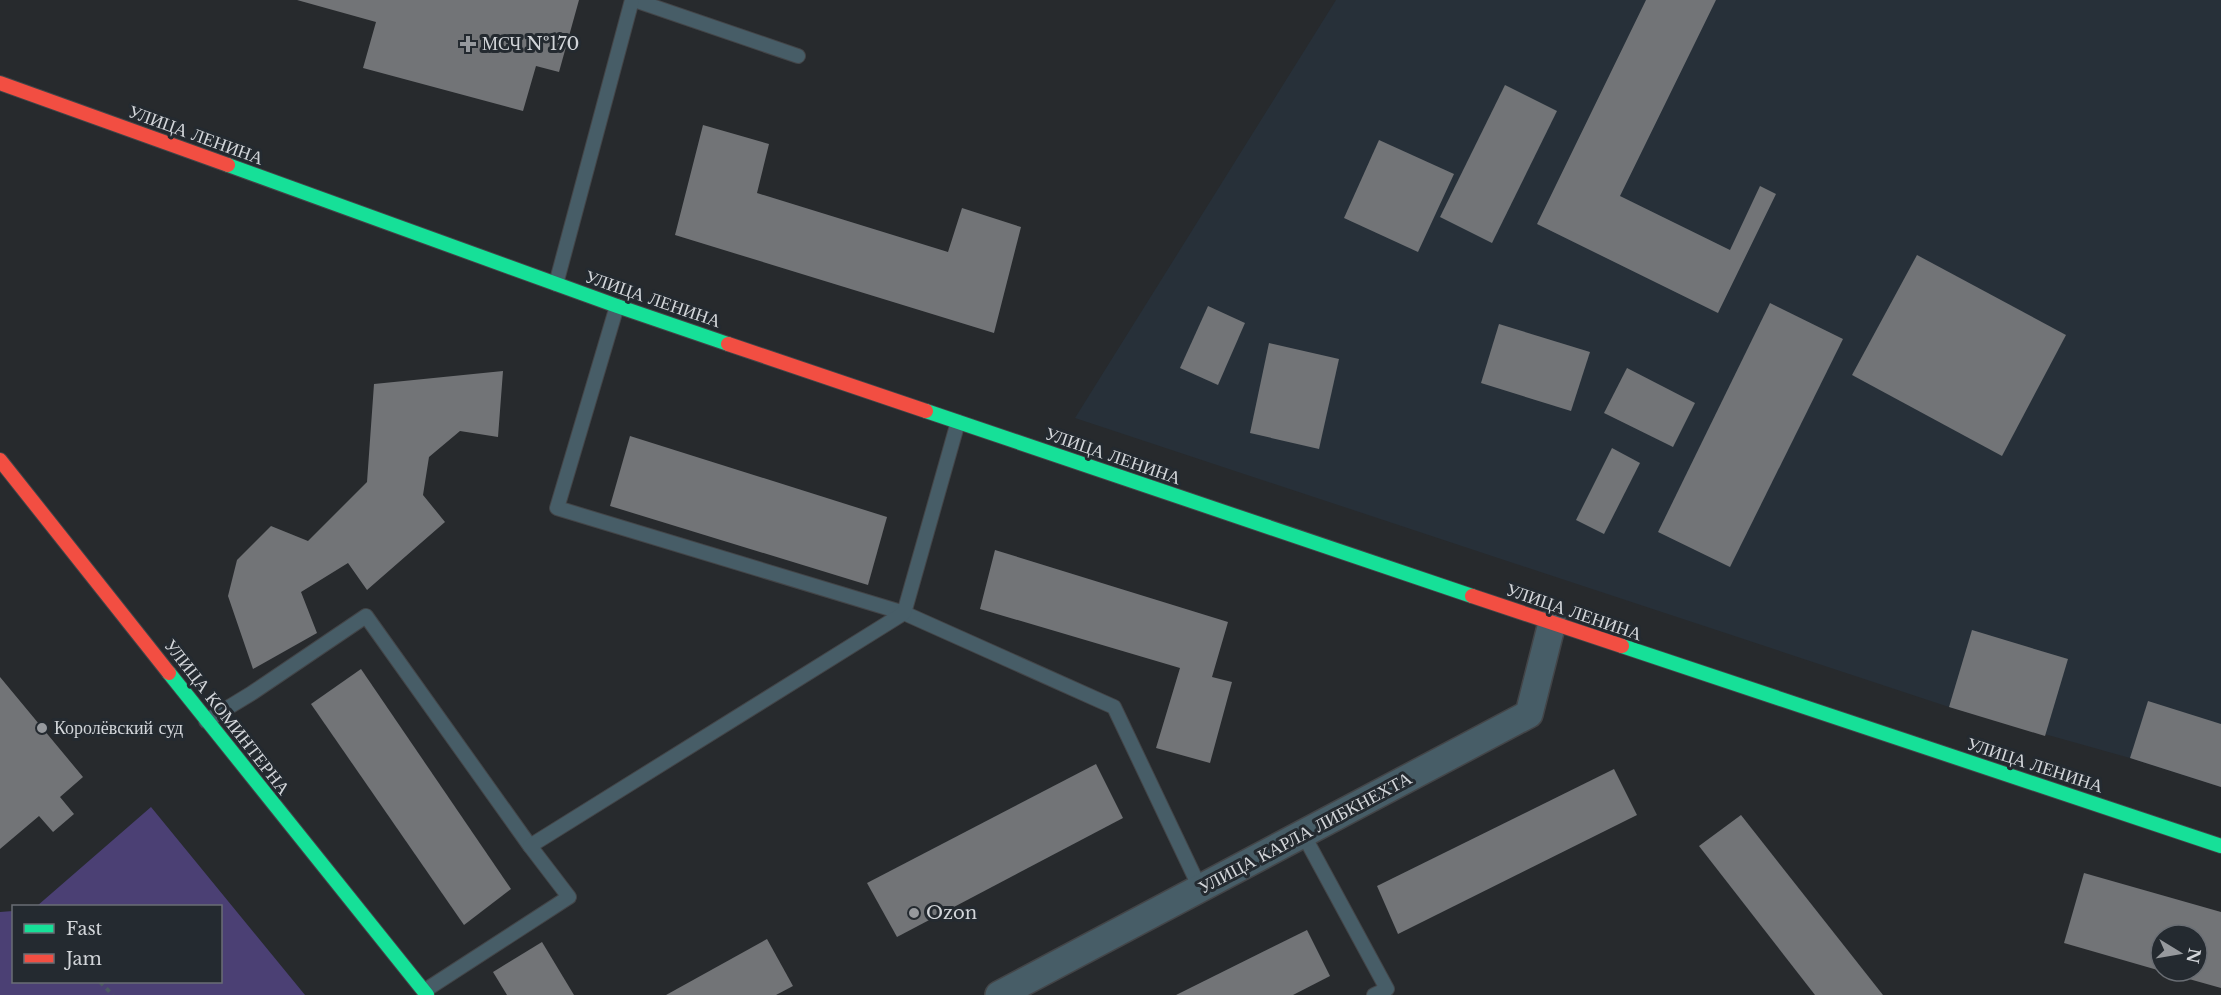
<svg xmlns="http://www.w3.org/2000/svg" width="2221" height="995" viewBox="0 0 2221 995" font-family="'Libre Baskerville',serif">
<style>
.built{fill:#273039}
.green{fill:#4b4074}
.building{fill:#727477}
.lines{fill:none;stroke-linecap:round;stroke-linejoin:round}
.lane-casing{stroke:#434548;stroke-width:16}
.street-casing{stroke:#434548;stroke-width:30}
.fast-casing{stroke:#434548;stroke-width:16}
.jam-casing{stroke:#434548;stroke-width:16}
.path{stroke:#4c5a62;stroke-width:4;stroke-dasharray:4.5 4.5;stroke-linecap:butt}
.lane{stroke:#475d67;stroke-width:14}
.street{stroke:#475d67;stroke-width:27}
.fast{stroke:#16e098;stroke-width:14}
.jam{stroke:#f24e42;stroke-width:14}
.poi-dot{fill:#96999d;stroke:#242a30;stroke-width:2}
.labels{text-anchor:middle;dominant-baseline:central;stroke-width:6;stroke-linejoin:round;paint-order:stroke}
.poi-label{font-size:18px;fill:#d2d5d9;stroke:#242a30;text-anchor:start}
.street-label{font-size:18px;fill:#d2d5d9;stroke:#242a30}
</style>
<rect width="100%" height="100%" fill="#272a2d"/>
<path class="built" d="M1336,0H2221V787L2130,758L1949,707L1075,418Z"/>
<path class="green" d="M151,807L305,995H0V912L13,911L14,982H220V906H37Z"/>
<g class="building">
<path d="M297,0H579L559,72L536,66L523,111L363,68L376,22Z"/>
<path d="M1646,0H1716L1620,196L1730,250L1760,186L1776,194L1718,313L1537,224Z"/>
<path d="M1505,85L1557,111L1492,243L1440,217Z"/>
<path d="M703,125L769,144L757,193L948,252L962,208L1021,227L994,333L675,235Z"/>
<path d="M1379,140L1454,174L1418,252L1344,218Z"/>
<path d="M1917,255L2066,335L2002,456L1852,375Z"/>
<path d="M1770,303L1843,339L1730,567L1658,532Z"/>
<path d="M1208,306L1245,323L1218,385L1180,368Z"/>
<path d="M1499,324L1590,352L1571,411L1481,383Z"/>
<path d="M1269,343L1339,359L1319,449L1250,433Z"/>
<path d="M1627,368L1695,403L1673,447L1604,413Z"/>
<path d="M503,371L498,437L460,431L429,457L423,495L445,522L367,590L348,563L301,592L317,633L253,669L228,596L237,560L271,526L308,541L367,482L374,384Z"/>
<path d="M630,436L887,517L868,585L610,506Z"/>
<path d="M1612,448L1640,463L1604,534L1576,520Z"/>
<path d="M995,550L1228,622L1212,677L1232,682L1210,763L1156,748L1180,668L980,609Z"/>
<path d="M1972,630L2068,659L2045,736L1949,707Z"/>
<path d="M361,669L511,889L464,925L311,704Z"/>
<path d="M0,677L83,777L60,797L74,814L53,832L39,816L0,849Z"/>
<path d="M2148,701L2221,724V787L2130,758Z"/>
<path d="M1096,764L1123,818L897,937L867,883Z"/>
<path d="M1614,769L1637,815L1398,934L1377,886Z"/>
<path d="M1741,815L1883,995H1815L1699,846Z"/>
<path d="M2084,873L2221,912V988L2164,972L2197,971V935H2161V971L2064,943Z"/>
<path d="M1307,930L1330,976L1293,995H1176Z"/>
<path d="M767,939L793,986L776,995H666Z"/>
<path d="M542,942L574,995H507L493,972Z"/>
</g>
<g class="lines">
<defs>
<g id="lane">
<path d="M634,0L798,56"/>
<path d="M556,284L632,0"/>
<path d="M617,306L557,508L904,613L1114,707L1200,888"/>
<path d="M206,721L252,693L366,616L530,846"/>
<path d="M1303,834L1387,989L1374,995"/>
<path d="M424,991L569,897L530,846L904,613L958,422"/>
</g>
<path id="street" d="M999,995L1529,714L1552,623"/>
<g id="fast">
<path d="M228,165L617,306L728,344"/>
<path d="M926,411L1472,596"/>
<path d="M1622,646L2221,846"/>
<path d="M169,673L427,995"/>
</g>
<g id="jam">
<path d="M0,83L228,165"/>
<path d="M728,344L926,411"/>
<path d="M0,460L169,673"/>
<path d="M1472,596L1622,646"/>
</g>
</defs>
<use href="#lane" class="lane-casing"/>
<use href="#street" class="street-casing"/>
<use href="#fast" class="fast-casing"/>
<use href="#jam" class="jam-casing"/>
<path class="path" d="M100,982L113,995"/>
<use href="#lane" class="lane"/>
<use href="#street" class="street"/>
<use href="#fast" class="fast"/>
<use href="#jam" class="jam"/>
</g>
<g class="poi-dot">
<path d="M465 35h6v6h6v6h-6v6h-6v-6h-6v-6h6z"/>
<circle cx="42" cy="728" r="6"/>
<circle cx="914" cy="913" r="6"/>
</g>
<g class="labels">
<g class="poi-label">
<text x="482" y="44">МСЧ №170</text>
<text x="54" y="728">Королёвский суд</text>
<text x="926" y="913">Ozon</text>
</g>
<g class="street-label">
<text transform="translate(196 135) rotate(20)">УЛИЦА ЛЕНИНА</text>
<text transform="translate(653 299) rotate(19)">УЛИЦА ЛЕНИНА</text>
<text transform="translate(1113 456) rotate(19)">УЛИЦА ЛЕНИНА</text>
<text transform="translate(1574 612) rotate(19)">УЛИЦА ЛЕНИНА</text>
<text transform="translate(227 717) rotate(52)">УЛИЦА КОМИНТЕРНА</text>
<text transform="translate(2035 765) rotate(18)">УЛИЦА ЛЕНИНА</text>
<text transform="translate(1305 833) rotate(-28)">УЛИЦА КАРЛА ЛИБКНЕХТА</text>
</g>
</g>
<rect x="12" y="905" width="210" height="78" fill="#242a30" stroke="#6a6e74" stroke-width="1.5"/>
<rect x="24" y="924" width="30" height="9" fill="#16e098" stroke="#6a6e74" stroke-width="1.5"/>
<text x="66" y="935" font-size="18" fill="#d2d5d9">Fast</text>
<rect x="24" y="954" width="30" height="9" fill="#f24e42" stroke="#6a6e74" stroke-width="1.5"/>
<text x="66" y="965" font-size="18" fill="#d2d5d9">Jam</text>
<g transform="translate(2179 953) rotate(101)"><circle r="28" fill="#242a30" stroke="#6a6e74" stroke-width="1.5"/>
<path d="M0-4.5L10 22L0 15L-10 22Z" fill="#96999d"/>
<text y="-9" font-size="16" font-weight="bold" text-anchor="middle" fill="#d2d5d9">N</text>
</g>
</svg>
